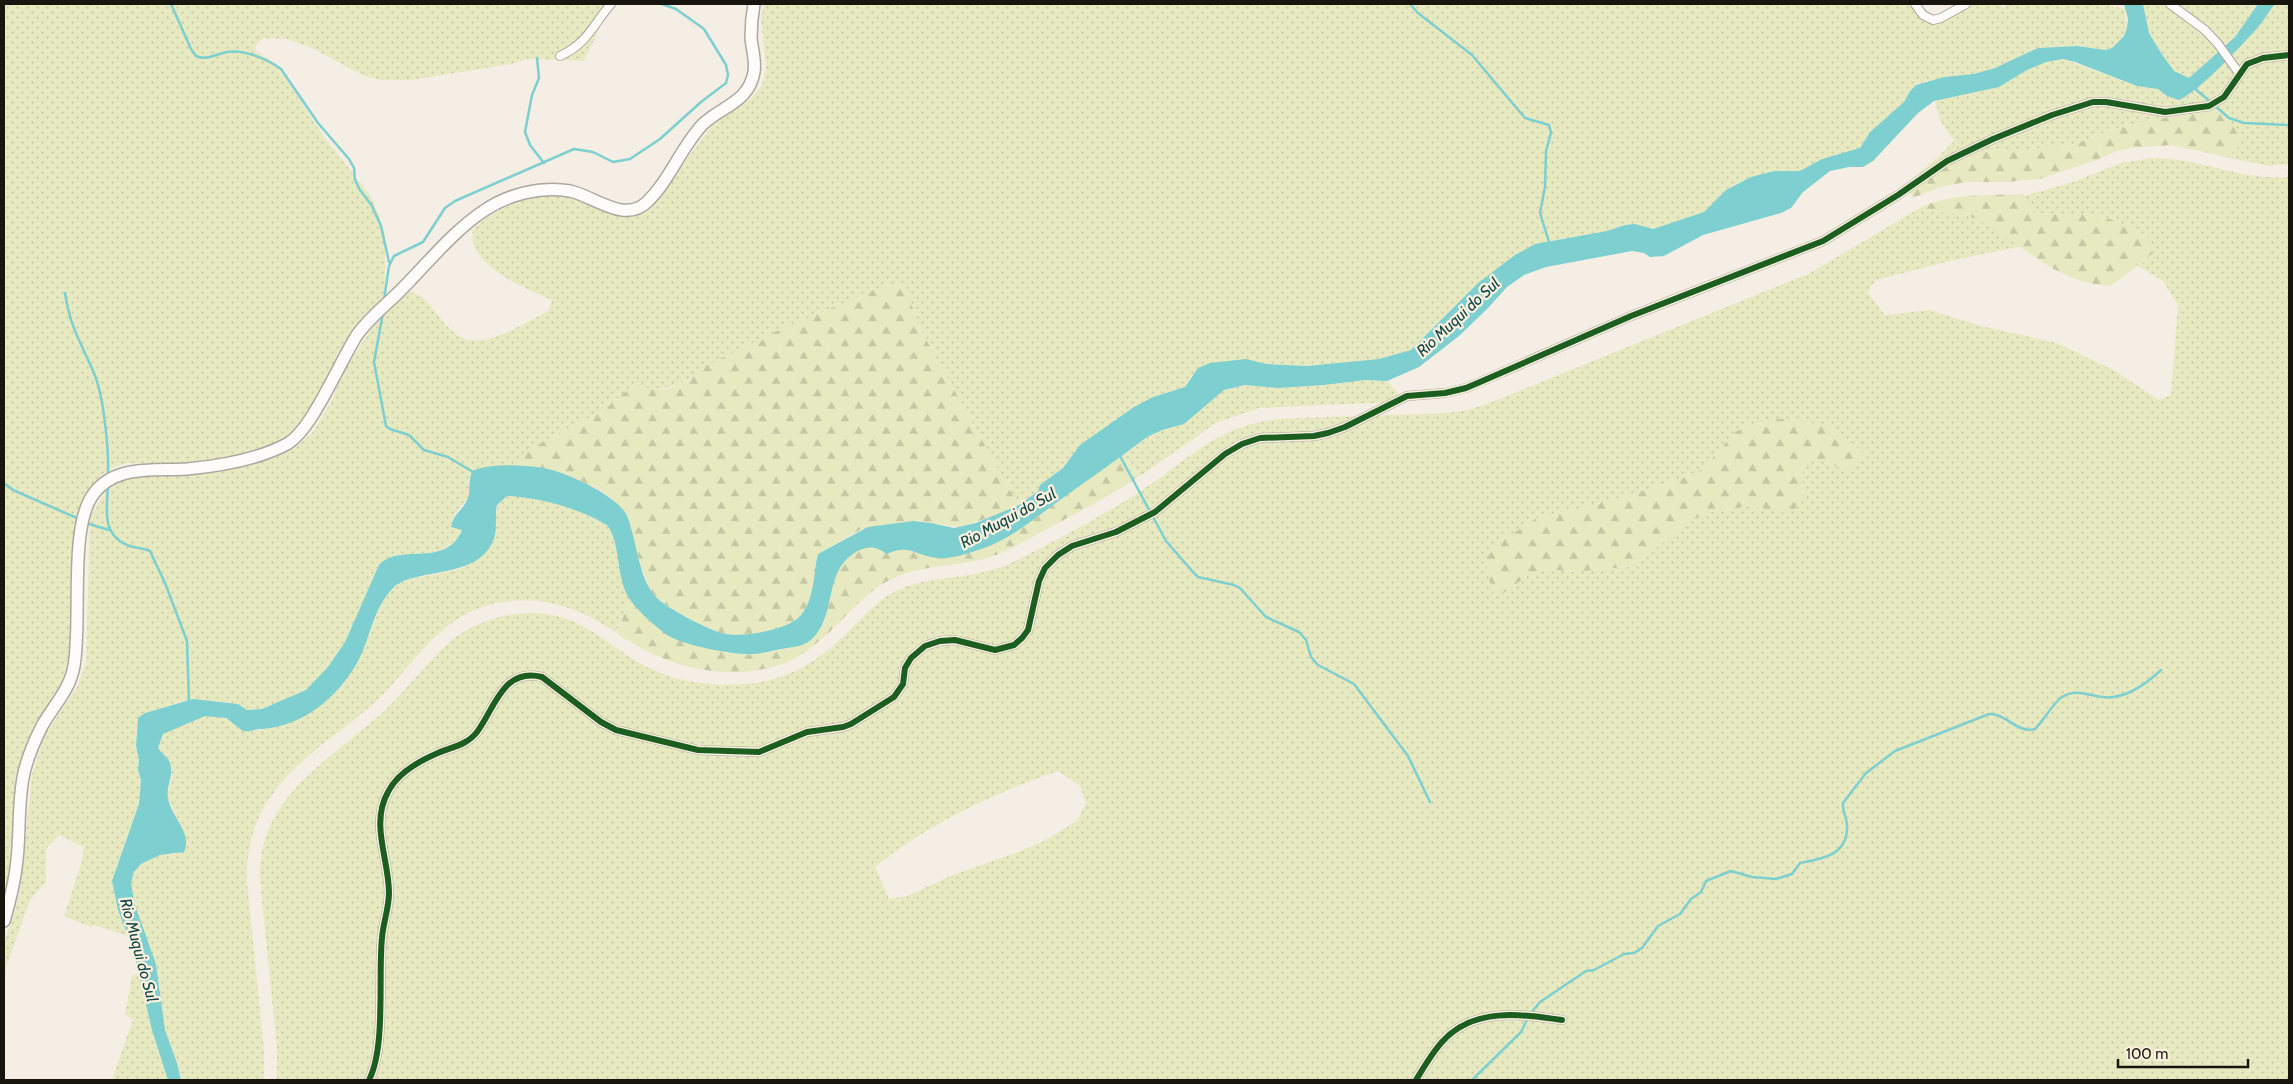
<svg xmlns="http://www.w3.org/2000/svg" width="2293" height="1084" viewBox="0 0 2293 1084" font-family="Cabin,sans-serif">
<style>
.green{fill:url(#green-dots);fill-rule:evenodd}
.forest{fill:url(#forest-firs)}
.water{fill:#7dcfd0}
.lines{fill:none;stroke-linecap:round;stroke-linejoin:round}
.stream{stroke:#7dcfd0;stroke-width:2.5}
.street-casing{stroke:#aca8a0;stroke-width:10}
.secondary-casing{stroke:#aca8a0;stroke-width:14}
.street{stroke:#fdfcfb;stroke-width:8}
.secondary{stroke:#fdfcfb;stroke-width:11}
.cycleway-casing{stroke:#faf0de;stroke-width:9}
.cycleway{stroke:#1b5e20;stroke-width:6}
.labels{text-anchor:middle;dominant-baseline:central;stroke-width:4.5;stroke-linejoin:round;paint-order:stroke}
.water-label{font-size:16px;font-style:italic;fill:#114649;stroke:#faf0de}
</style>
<defs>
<pattern id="green-dots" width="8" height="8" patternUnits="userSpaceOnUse" patternTransform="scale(1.25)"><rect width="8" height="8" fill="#e7eac1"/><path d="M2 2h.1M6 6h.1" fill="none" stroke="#c5c8a5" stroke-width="1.8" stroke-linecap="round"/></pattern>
<pattern id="forest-firs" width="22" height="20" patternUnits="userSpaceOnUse" patternTransform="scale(1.25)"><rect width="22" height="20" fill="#e7eac1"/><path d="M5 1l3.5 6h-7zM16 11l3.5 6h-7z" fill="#c5c8a5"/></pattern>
</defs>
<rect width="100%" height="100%" fill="#f4eee4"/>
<g class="green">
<path d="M4,4H611L584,61L527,59L511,64L411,80H380L364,76L314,49L287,39L263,38L257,44L255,50L274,63L289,83L324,137L370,195L379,215L385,235V298L369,311L357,328L334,364L323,391L292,436L271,446L210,461L190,464L129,463L116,466L100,476L92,486L83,501L79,514L71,677L38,725L4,912Z"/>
<path d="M764,4H1916L1929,22L1959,4H2000L2003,8L2007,4H2105L2125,9L2127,28L2124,35L2112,48L2105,50L2077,46L2038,48L1995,68L1974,74L1944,77L1916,84L1904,102L1870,132L1860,148L1800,171H1774L1744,180L1726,190L1704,212L1653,229L1635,224L1625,225L1607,231L1535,244L1515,255L1478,283L1411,350L1379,359L1307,366L1266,364L1247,359L1191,376L1185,387L1153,397L1080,445L1063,468L1040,485L1038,491L1018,505L923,334L902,283L703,369C673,392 666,389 631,387L604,410L531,448L517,466C504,466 475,466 468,480C473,502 463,499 455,515C453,518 452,523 451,527L462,529C445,569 400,542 379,565L345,642L328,667L306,690L262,709L247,710L238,704L217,701H183L145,713L137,724L136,746L139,760L138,770L141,780L139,804L112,881L118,910L128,936L94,925L91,927L64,916L82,861L84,847L59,835L46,849V882L30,900L4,973V944L20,892L32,774L45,735L77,687L86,663L90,517L103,496L104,489L123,476H190L211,472L274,458L295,448L313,432L331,402L345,369L378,319L410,292C423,294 428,303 436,313C443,322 454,335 465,339C488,347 527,322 548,311L552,300C528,290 465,264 473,230C498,204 543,188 579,199C604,208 624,226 650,209L710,128L730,111L751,99L762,85L766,68L761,19Z"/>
<path d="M2143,4H2258L2235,37L2189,78L2174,71L2161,53L2149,33Z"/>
<path d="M2275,4H2289V164L2269,166L2221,156L2232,154L2222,112L2214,110L2158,119L2114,129L2069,146L1940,155L1954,141L1940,120L1935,101L1999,87L2027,70L2046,62L2063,59L2137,86L2158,89L2167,96L2200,85L2260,25Z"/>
<path d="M2152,158C2199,158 2242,181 2289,177V1080H277V1049L260,880C257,797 328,762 382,713C406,691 424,666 447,644C483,614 538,602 581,625C607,639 629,660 656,671C686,684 722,687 754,683C792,678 821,659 848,632C862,618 876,602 894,592C927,574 973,581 1011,563C1055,541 1099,518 1141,491C1176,468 1207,437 1248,425C1274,417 1303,418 1330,417C1368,416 1407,414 1446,413L1468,410L1492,402L1810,273L1918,209C1933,213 1947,211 1962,214C1983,219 2003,235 2022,246L1954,260L1876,280L1867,292L1885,315L1929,310L1981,326L2057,343L2115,371L2159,400L2171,395L2178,305L2163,281L2138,266L2152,254L2144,234L2110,219L2088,215L2033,213L2023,196L2070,183L2121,163ZM1735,432L1850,469L1834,466L1818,459L1803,467L1802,480L1804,495L1763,509L1750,506L1709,512L1683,525L1648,555L1628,567L1571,572L1550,569L1530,574L1502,594L1501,541L1537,518L1602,503L1645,490L1678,480L1703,469ZM1058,771L1080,786L1086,803L1077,821L1046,840L1021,851L953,875L907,896L889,899L875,867C932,822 990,795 1058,771Z"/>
<path d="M1366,380L1387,381L1398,393V402L1259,408L1216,423L1140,476L1127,458L1122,456L1147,437L1162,430L1184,424L1224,390L1245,385L1278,388L1324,385Z"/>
<path d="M507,496C538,497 582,509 608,526C623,548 616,579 633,602L626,607L616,633C577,604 525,590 477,609C431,627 407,674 372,705C339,734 296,759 271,796C253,822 246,850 247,881L264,1050V1080H181L177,1063L165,1030L156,964L135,905L131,883L134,872L141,864L160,855L176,854L180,824L167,797L172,777L168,759L158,748L163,733C176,728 191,717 205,716C221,715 228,720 239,728C249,735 280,727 290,722C338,701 353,674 372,628C377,615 382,599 393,588C410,571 457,578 474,560C483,551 490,536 497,525L495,519L499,501Z"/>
<path d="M139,972L152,1030L168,1080H112L133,1020L125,1014L132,976Z"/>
</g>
<g class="forest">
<path d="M2214,110C2230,114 2235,129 2241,143L2232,154L2221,156L2171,145L2130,148L2117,151L2099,159L2040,179L2007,182H1965L1941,187L1912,198L1906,184L1940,155L2069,146L2114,129L2158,119Z"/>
<path d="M2023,194L2034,213L2088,215L2110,219L2144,234L2150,240L2152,254L2111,286C2056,284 2025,245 1978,220C1959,210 1938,215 1918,209C1951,192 1987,196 2023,194Z"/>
<path d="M903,283L923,334L1018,505L1001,514L959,527L913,521L870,528L860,530L818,554C813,575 815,598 801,615C789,630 745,637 726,634C709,631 661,605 651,592C648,586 647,580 644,574C632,545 635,518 609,496C600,488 557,470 543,468C535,467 526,467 517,466L531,448L604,410L631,387L669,389L689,380L705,366L779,330L886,285Z"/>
<path d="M1777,419H1796L1833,428L1863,452L1866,458L1850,469L1834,466L1818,459L1803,467L1802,480L1804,495L1794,510L1785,513L1750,506L1709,512L1683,525L1648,555L1628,567L1571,572L1550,569L1530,574L1502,594L1493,592L1487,572L1488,556L1501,541L1537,518L1602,503L1678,480L1703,469L1735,432L1753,424Z"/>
<path d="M1122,456L1127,458L1139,476C1108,498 1074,514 1041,532C1024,541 1008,552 990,557C959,567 924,564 894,578C866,590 848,616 825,636C814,645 802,656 788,662C730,684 665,668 617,633L626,607L633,602L668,635L682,641L728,653L752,655L790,648L810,641L824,622L831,590L837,573L846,557L864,548L876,547L887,554C909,543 916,556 938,558C949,559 960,555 971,552C1004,543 1033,520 1060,500C1080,485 1101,470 1122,456Z"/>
</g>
<path class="water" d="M2124,4H2143L2149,33L2161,53L2174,71L2189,78L2235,37L2258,4H2275C2269,11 2265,19 2259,26C2243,44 2200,91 2179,100L2167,96L2158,89L2137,86L2075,62L2063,59L2046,62L2027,70L1999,87L1934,101L1918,113L1873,161L1863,167H1849L1830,171L1803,192L1791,208L1781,213L1703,235L1664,256L1650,257L1644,253L1632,251L1546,267L1524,275L1507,287L1487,309L1459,336L1419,367L1387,381L1366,380L1324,385L1278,388L1245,385L1224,390L1184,424L1162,430L1147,437C1118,459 1089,479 1060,500C1034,519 1007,542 975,551C963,555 950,559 938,558C916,556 909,543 887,554C878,548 871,545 860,550C821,569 839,613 812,639C806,645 795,647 788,648C777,649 766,653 755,654C735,656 683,645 667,635C655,626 640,613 631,601C615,579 622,548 608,526C582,509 538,497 507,496L497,505C494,518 499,532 491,545C473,579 413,568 393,588C373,608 370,640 357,663C337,698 303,726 262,729C255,729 250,732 243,731L226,718L205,716L163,734L158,748C161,753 168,757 170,763C174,776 166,786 168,798C171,817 193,833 184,852L160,855L141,864L134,872L131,883L135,905L156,964L165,1030L177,1063L181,1080H168L152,1030L133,949L118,910L112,881L139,804L141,780L138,770L139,760L136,746L138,718L145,713L193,699L238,704L247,710L262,709L306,690L328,667L345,642L379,565C400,542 446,569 462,530L451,527C454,513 460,513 466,502C472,493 467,484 472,471C493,463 521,465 543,468C564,471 619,496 627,516C637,540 638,578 656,597C666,608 712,632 726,634C745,637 789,630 801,615C815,598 813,574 818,554L868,527L913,521L931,523L954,528L976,523L1019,505L1038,491L1040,485L1063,468L1080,445L1134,407L1153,397L1185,387L1198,368L1210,363L1246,359L1266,364L1307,366L1379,359L1411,350L1478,283L1515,255L1535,244L1607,231L1625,225L1635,224L1653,229L1704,212L1726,190L1751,177L1774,171H1800L1822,159L1860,148L1870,132L1904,102L1910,91L1916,85L1944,77L1974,74L1995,68L2038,48L2077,46L2105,50L2112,48L2124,36L2127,28L2128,19Z"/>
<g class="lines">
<g class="stream">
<path d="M171,4L191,49L196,56C207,61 216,54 227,52C244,49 267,59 281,69L318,123L349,159L354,168L355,180L360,190L372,206L381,226L389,262"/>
<path d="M1410,4L1418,13L1472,55L1525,118L1549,125L1551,133L1546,151L1545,187L1540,213L1549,242"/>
<path d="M537,58L539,78L532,95L525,132L530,145L544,163"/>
<path d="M2193,87L2229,118L2244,123L2289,125"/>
<path d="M65,293C70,327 81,343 94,373C104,397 109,450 108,477"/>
<path d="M384,300L389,266L394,256L423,242L445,208L455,201L574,149L593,152L613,162L630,159L660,139L701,102L726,83L728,75L726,65L704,29L676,9L662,4"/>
<path d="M383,313L374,362L386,426L390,429L409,435L424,450L448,457L473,472"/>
<path d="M1120,456L1166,541L1193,572L1198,577L1234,585L1240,588L1266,617L1299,632L1306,640L1311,657L1318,665L1354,684L1408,756L1430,802"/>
<path d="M4,483L13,490L79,519"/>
<path d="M108,485C107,508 101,534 127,545C134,548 143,548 150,551L165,583L187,641L189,702"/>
<path d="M86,523L109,530"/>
<path d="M1472,1080L1521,1032L1530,1014L1540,1002L1586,971L1594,970L1624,954L1634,953L1642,948L1658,926L1680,914L1691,899L1701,892L1706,881L1731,871L1752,877L1776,879L1792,874L1800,863C1823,859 1848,855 1847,826C1847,818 1842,811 1843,803L1866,773L1895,751L1989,714C2006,713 2017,734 2035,729C2043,721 2055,701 2062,697C2077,688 2088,696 2103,697C2124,700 2147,683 2161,670"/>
</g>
<defs>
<g id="street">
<path d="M1915,4L1923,15L1933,20L1941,18L1966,4"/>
<path d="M2170,4L2205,30L2218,44L2239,73"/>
<path d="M560,56C588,43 592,26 611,4"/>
<path d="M369,1080C386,1047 378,976 382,938C383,923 389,908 389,893C389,859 370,824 388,792C397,774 419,761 438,753C452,747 467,745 477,732C495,708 503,667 542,677L601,722L616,730L698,750L759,752L807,732L843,727L851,724L894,697L903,684L905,668L911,658L925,646L940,641L955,640L995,650L1014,645L1022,638L1028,630L1039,581L1045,568L1058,555L1072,546L1116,532L1155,512L1225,454L1242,444L1260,438L1314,436L1328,433L1345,427L1407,396L1445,393L1466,388L1487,379L1631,316L1823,241L1898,195L1947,161L1993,139L2052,115L2093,102H2106L2165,112L2209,106L2224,97L2247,64L2263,58L2289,55"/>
<path d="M1416,1080C1424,1067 1432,1053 1442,1042C1473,1007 1521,1014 1562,1020"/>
</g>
<path id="secondary" d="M4,921C10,901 15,881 17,860C20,833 18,804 23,778C26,760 34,742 42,726C53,706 70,690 74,666C82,621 69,531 92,496C113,464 154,471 187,469C219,466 259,459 287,444C312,430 339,363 357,335C369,318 386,305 400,291C427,264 453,231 485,210C509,194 541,186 570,191C594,196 624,224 647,202C670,180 681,147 703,124C722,106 749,102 754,72C756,61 752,49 751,38C751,26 752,15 754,4"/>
</defs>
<use href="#street" class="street-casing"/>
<use href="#secondary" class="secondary-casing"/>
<use href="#street" class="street"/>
<use href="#secondary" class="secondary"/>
<defs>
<g id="cycleway">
<path d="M369,1080C386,1047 378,976 382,938C383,923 389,908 389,893C389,859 370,824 388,792C397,774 419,761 438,753C452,747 467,745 477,732C495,708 503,667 542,677L601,722L616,730L698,750L759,752L807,732L843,727L851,724L894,697L903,684L905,668L911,658L925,646L940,641L955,640L995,650L1014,645L1022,638L1028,630L1039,581L1045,568L1058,555L1072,546L1116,532L1155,512L1225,454L1242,444L1260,438L1314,436L1328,433L1345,427L1407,396L1445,393L1466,388L1487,379L1631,316L1823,241L1898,195L1947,161L1993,139L2052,115L2093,102H2106L2165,112L2209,106L2224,97L2247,64L2263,58L2289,55"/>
<path d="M1416,1080C1424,1067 1432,1053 1442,1042C1473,1007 1521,1014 1562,1020"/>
</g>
</defs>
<use href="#cycleway" class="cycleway-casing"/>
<use href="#cycleway" class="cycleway"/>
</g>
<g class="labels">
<g class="water-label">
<text transform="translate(1458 317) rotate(-43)">Rio Muqui do Sul</text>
<text transform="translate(1008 518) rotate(-29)">Rio Muqui do Sul</text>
<text transform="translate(139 950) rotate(75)">Rio Muqui do Sul</text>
</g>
</g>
<rect width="2293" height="1084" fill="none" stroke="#18150f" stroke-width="10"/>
<path d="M2118 1059v8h130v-8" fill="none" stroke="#18150f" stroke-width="2.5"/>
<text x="2126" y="1059" font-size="15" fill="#18150f" stroke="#faf0de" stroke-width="4" paint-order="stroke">100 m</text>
</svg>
